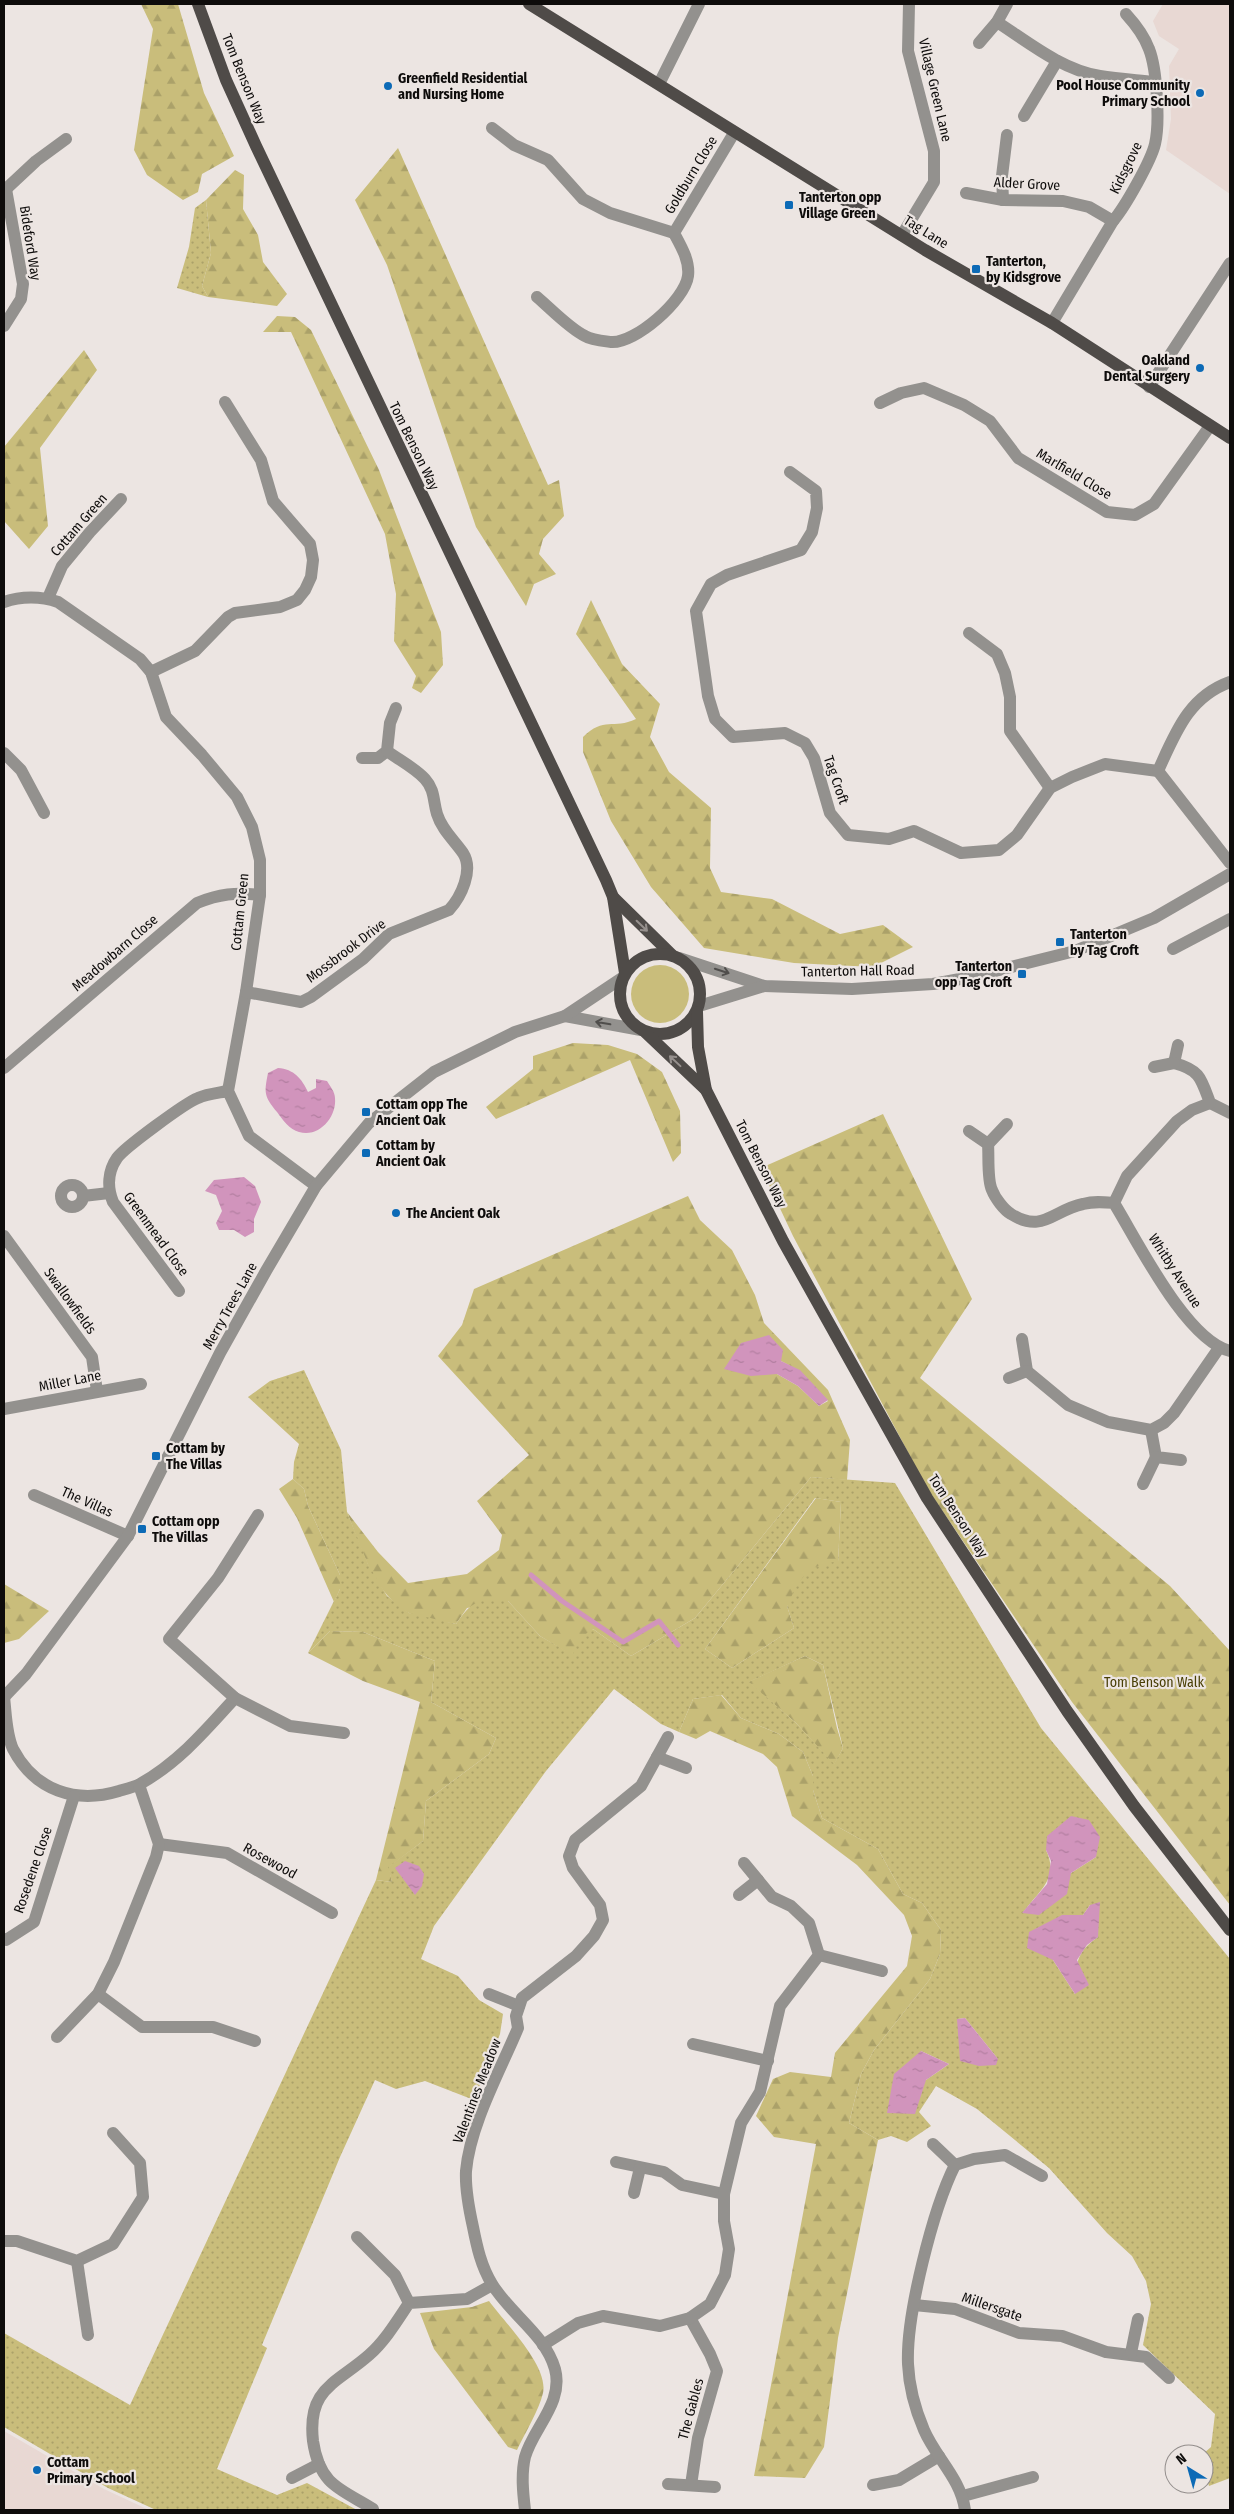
<svg xmlns="http://www.w3.org/2000/svg" width="1234" height="2514" viewBox="0 0 1234 2514" font-family="'Fira Sans Condensed',sans-serif">
<style>
.built{fill:#e8d8d3}
.green{fill:#c9bd7b}
.forest{fill:url(#forest-firs);fill-rule:evenodd}
.park{fill:url(#park-dots);fill-rule:evenodd}
.water{fill:url(#water-ripples)}
.lines{fill:none;stroke-linecap:round;stroke-linejoin:round}
.stream{stroke:#d194bc;stroke-width:5}
.minor{stroke:#93918e;stroke-width:12}
.major{stroke:#4f4b48;stroke-width:12}
.oneway{stroke:#96908d}
.oneway2{stroke:#504e4c}
.poi-dot{fill:#0c6ab6;stroke:#ece5e2;stroke-width:2}
.labels{text-anchor:middle;dominant-baseline:central;stroke-width:4.5;stroke-linejoin:round;paint-order:stroke}
.poi-label{font-size:14px;font-weight:bold;fill:#0e0c0b;stroke:#ece5e2;text-anchor:start}
.street-label{font-size:14px;fill:#0e0c0b;stroke:#ece5e2}
.park-label{font-size:14px;fill:#493f06;stroke:#ece5e2}
</style>
<defs>
<pattern id="forest-firs" width="22" height="20" patternUnits="userSpaceOnUse" patternTransform="scale(1.25)"><rect width="22" height="20" fill="#c9bd7b"/><path d="M5 1l3.5 6h-7zM16 11l3.5 6h-7z" fill="#aba169"/></pattern>
<pattern id="park-dots" width="8" height="8" patternUnits="userSpaceOnUse" patternTransform="scale(1.25)"><rect width="8" height="8" fill="#c9bd7b"/><path d="M2 2h.1M6 6h.1" fill="none" stroke="#aba169" stroke-width="1.8" stroke-linecap="round"/></pattern>
<pattern id="water-ripples" width="26" height="14" patternUnits="userSpaceOnUse" patternTransform="scale(1.25)"><rect width="26" height="14" fill="#d194bc"/><path d="M2 4q2-2 4 0t4 0M15 11q2-2 4 0t4 0" fill="none" stroke="#b27ea0"/></pattern>
</defs>
<rect width="100%" height="100%" fill="#ece5e2"/>
<g class="built">
<path d="M1163,4H1230V194L1166,150L1171,119L1169,66L1179,49L1159,36L1153,21Z"/>
<path d="M4,2431L104,2489L149,2510H4Z"/>
</g>
<circle class="green" cx="660" cy="994" r="29"/>
<g class="forest">
<path d="M141,4H178L204,93L234,156L202,174L198,192L183,200L147,175L134,150L153,29Z"/>
<path d="M398,148L548,485L559,480L564,516L543,539L539,554L556,574L534,584L526,606L476,527L387,265L355,200Z"/>
<path d="M235,170L244,175L243,209L258,235L263,262L287,294L277,306L208,297L202,286L211,253L206,200Z"/>
<path d="M277,316L295,317L311,330L379,470L441,632L443,665L421,693L412,688L416,676L394,641L396,594L385,534L291,332H263Z"/>
<path d="M84,350L97,370L40,448L48,526L29,549L4,521V447Z"/>
<path d="M591,600L622,664L660,704L650,737L669,772L711,808L710,868L721,892L772,899L840,934L883,925L913,947L873,967L794,963L704,948L651,887L611,821L583,752V737C604,716 613,730 636,719L576,634Z"/>
<path d="M573,1043L608,1045L637,1054L662,1072L680,1111L681,1153L673,1162L630,1060L496,1119L486,1107L533,1069V1056Z"/>
<path d="M883,1114L972,1299L920,1378L1170,1586L1230,1651V1905L1072,1702L927,1488L793,1236L761,1168Z"/>
<path d="M688,1196L700,1220L732,1250L755,1295L764,1323L828,1390L850,1440L847,1480L811,1477L695,1618L631,1656L593,1629L573,1656L540,1636L508,1601L467,1608L456,1624C442,1621 420,1620 407,1612C373,1592 361,1547 347,1512L378,1552L408,1583L467,1574L499,1550L502,1535L477,1501L529,1455L438,1356L462,1325L474,1289ZM781,1361L800,1371L828,1401L819,1406L798,1386L777,1374Z"/>
<path d="M293,1479L304,1489L308,1506L340,1575V1589L334,1602L297,1518L279,1489Z"/>
<path d="M816,1498L841,1502L838,1563L787,1606L794,1628L732,1668L705,1649Z"/>
<path d="M4,1584L49,1611L19,1639L4,1643Z"/>
<path d="M330,1631L363,1632L435,1661L431,1702L496,1738L489,1754L426,1801L423,1841L389,1867L392,1882L376,1880L420,1702L363,1681L308,1653Z"/>
<path d="M805,1656L823,1665L837,1728L843,1748L834,1765L796,1723L748,1682Z"/>
<path d="M721,1695L741,1718L779,1734L803,1752L813,1776V1790L822,1818L878,1849L903,1894L922,1903L941,1930L940,1954L930,1979L874,2050L861,2074L849,2123L878,2140L838,2338L824,2447L805,2478L754,2476L816,2144L774,2137L756,2116L773,2079L790,2072L831,2077L835,2053L907,1966L912,1936L904,1915L857,1865L792,1816L777,1767L763,1754L710,1731L696,1739L679,1732L693,1699Z"/>
<path d="M489,2301C505,2323 549,2366 543,2393C539,2410 525,2433 517,2450L508,2447L434,2349L420,2313L472,2307Z"/>
</g>
<g class="park">
<path d="M206,200L211,253L202,286L208,297L177,288L189,247L195,208Z"/>
<path d="M304,1370L341,1450L347,1512L368,1564L387,1596L409,1613L456,1624C472,1600 480,1598 508,1601L540,1636L573,1655L577,1640L593,1629L631,1656L695,1618L811,1477L895,1483L1041,1728L1230,1959V2478L1209,2486L1204,2469L1203,2454L1211,2447L1215,2414L1143,2345L1151,2304L1146,2281L1132,2256L1107,2233L1049,2168L977,2109L936,2086L919,2112L931,2126L907,2142L891,2136L878,2140L849,2123L861,2074L874,2050L930,1979L940,1954L941,1930L922,1903L903,1894L878,1849L822,1818L813,1790V1776L803,1752L779,1734L741,1718L722,1695L693,1699L679,1732L661,1724L614,1689L546,1771L434,1926L421,1959L458,1976L479,2000L503,2014L500,2034L474,2100L425,2081L396,2089L375,2080L340,2157L262,2345L267,2348L217,2469L277,2495L307,2483L357,2510H156L108,2488L4,2427V2333L130,2405L376,1880L392,1882L388,1867L423,1841L426,1801L489,1754L496,1738L431,1702L435,1661L363,1632L330,1631L308,1653L340,1589V1575L308,1506L304,1489L293,1479L294,1462L299,1444L248,1397L270,1381ZM815,1498L841,1502L838,1562C807,1563 799,1580 787,1606L794,1628L732,1668L705,1649ZM805,1656L823,1665L843,1748L834,1764L796,1723L749,1682ZM1046,1850L1096,1857L1071,1873L1023,1913C1038,1891 1060,1879 1046,1850ZM1090,1905L1098,1937C1074,1953 1076,1967 1075,1994L1053,1960L1062,1915H1083ZM965,2018L998,2059L958,2019ZM921,2051L949,2064L926,2080Z"/>
</g>
<g class="water">
<path d="M278,1068C294,1069 302,1079 308,1092L316,1088V1079L327,1081C330,1086 335,1092 335,1098C337,1117 319,1138 299,1132C290,1130 282,1119 277,1112C264,1096 264,1093 268,1073Z"/>
<path d="M244,1177L255,1186L261,1202L254,1219V1232L245,1237L234,1230H219L216,1223L222,1211L216,1195L205,1191L214,1180Z"/>
<path d="M769,1335L783,1350L781,1361L800,1370L828,1400L819,1406L798,1386L777,1374L751,1376L724,1369L741,1343Z"/>
<path d="M1071,1816L1089,1820L1100,1837L1096,1857L1071,1873L1067,1894L1039,1915L1022,1913L1047,1884L1051,1861L1046,1850L1047,1836Z"/>
<path d="M405,1861L419,1866L424,1874L422,1886L415,1895L395,1868Z"/>
<path d="M1100,1902L1098,1937L1087,1945L1077,1960L1089,1985L1075,1994L1053,1960L1027,1948L1029,1932L1062,1915H1083L1090,1905Z"/>
<path d="M965,2018L998,2059L996,2065L979,2066L960,2061L957,2019Z"/>
<path d="M921,2051L949,2064L926,2080L915,2114L887,2113L894,2074Z"/>
</g>
<g class="lines">
<path class="stream" d="M531,1575L562,1601L623,1642L659,1621L678,1645"/>
<g class="minor">
<path d="M997,22C1028,42 1062,70 1100,76C1118,79 1136,80 1154,82"/>
<path d="M979,43L997,22L1007,4"/>
<path d="M659,84L699,4"/>
<path d="M1024,116L1057,61"/>
<path d="M492,128L514,145L548,160L583,199L610,213L674,233"/>
<path d="M4,188L6,189L36,161L66,139"/>
<path d="M966,193L1003,200L1063,201L1089,207L1113,221"/>
<path d="M1003,200L1002,176L1007,135"/>
<path d="M902,235L934,182V151L908,51L909,4"/>
<path d="M537,297C551,309 570,329 585,336C591,340 603,341 611,342C635,344 685,300 688,276C690,261 681,246 674,233L734,133"/>
<path d="M1052,323L1113,221C1125,207 1151,161 1155,144C1160,123 1157,69 1149,49C1144,35 1136,25 1126,14"/>
<path d="M4,326L21,299L23,284L6,189"/>
<path d="M1149,387L1230,263"/>
<path d="M880,403L901,393L924,388L964,405L990,421L1018,458L1107,512L1135,515L1154,504L1210,426"/>
<path d="M790,472L816,491L817,508L812,532L801,550L727,575L711,584L696,611L708,696L715,719L733,737L785,733L805,743L814,758L830,813L848,835L889,839L914,831L961,853L999,850L1017,835L1050,788L1072,777L1105,764L1158,771C1175,734 1188,697 1230,682"/>
<path d="M48,598L62,566L90,532L121,499"/>
<path d="M4,602C21,596 41,596 58,602L140,659L151,672L166,717L202,755L237,797L252,827L260,860V895L246,992L228,1091L249,1136L316,1186"/>
<path d="M969,633L997,654L1005,673L1010,697V731L1050,788"/>
<path d="M151,672L195,651L228,617L235,613L280,607L297,600L305,590L311,577L313,560L310,544L273,501L261,460L225,402"/>
<path d="M4,753L21,770L44,813"/>
<path d="M362,758H378L387,751L390,723L396,708"/>
<path d="M1158,771L1230,863"/>
<path d="M1173,949L1230,919"/>
<path d="M679,958L764,986L852,989L933,984L971,977L1075,951L1154,918L1230,874"/>
<path d="M246,992L301,1002L311,997L363,959L389,934L449,910C461,897 474,870 463,853C454,840 442,830 437,814C433,801 435,790 425,779C415,768 399,760 387,751"/>
<path d="M699,1006L764,986"/>
<path d="M565,1016L641,1030"/>
<path d="M1178,1045L1174,1063C1200,1070 1201,1078 1210,1103L1230,1113"/>
<path d="M1154,1067L1174,1063"/>
<path d="M4,1068L197,903C219,894 236,892 260,895"/>
<path d="M969,1131L988,1144C989,1156 987,1180 992,1190C995,1198 1004,1210 1011,1214C1043,1234 1053,1210 1083,1204C1094,1201 1103,1202 1114,1203C1138,1242 1186,1340 1230,1351"/>
<path d="M988,1144L1007,1124"/>
<circle cx="72" cy="1196" r="11"/>
<path d="M83,1196L109,1193"/>
<path d="M1114,1203L1127,1176L1177,1121L1192,1110L1210,1103"/>
<path d="M4,1236L92,1357L97,1391"/>
<path d="M179,1291L113,1202C107,1187 108,1171 117,1158C124,1148 185,1103 198,1098C207,1094 218,1093 228,1091"/>
<path d="M1022,1339L1027,1371L1068,1405L1108,1422L1151,1430L1164,1423L1174,1413L1219,1348"/>
<path d="M1009,1378L1027,1371"/>
<path d="M4,1409L141,1384"/>
<path d="M1151,1430L1156,1457L1181,1460"/>
<path d="M1143,1484L1156,1457"/>
<path d="M34,1495L128,1536"/>
<path d="M4,1697L26,1674L128,1536L220,1353L266,1271L316,1186L369,1123L434,1072L515,1032L565,1016L622,978"/>
<path d="M4,1697C6,1713 6,1734 13,1749C35,1791 76,1804 119,1791C126,1789 134,1787 140,1784C179,1762 206,1730 235,1698L290,1726L344,1733"/>
<path d="M235,1698L169,1639L218,1578L258,1515"/>
<path d="M657,1757L686,1768"/>
<path d="M159,1844L227,1853L332,1913"/>
<path d="M739,1895L758,1880"/>
<path d="M4,1939L6,1940L34,1922L74,1796"/>
<path d="M819,1955L882,1971"/>
<path d="M98,1994L142,2027H213L255,2041"/>
<path d="M489,1994L519,2006"/>
<path d="M57,2037L98,1994L114,1962L156,1857L159,1844L139,1785"/>
<path d="M693,2044L768,2061"/>
<path d="M933,2144L955,2165"/>
<path d="M616,2162L664,2172L682,2185L724,2194"/>
<path d="M634,2193L640,2168"/>
<path d="M357,2237L395,2275L409,2303"/>
<path d="M4,2241H17L77,2261L113,2244L143,2197L140,2163L113,2133"/>
<path d="M77,2261L88,2335"/>
<path d="M914,2305L955,2309L1019,2333L1062,2336L1106,2352L1146,2357L1169,2378"/>
<path d="M690,2318L710,2354L717,2371L698,2438L691,2485"/>
<path d="M543,2345L578,2323L603,2316L660,2326L690,2318L710,2304L725,2275L729,2249L724,2221V2194L741,2123L760,2092L780,2006L819,1955L809,1923L791,1906L772,1897L744,1863"/>
<path d="M1131,2353L1138,2319"/>
<path d="M292,2478L319,2464"/>
<path d="M668,2484L715,2487"/>
<path d="M873,2485L899,2480L939,2456"/>
<path d="M963,2496L1033,2477"/>
<path d="M373,2509C360,2500 340,2492 329,2480C319,2469 315,2455 313,2441C307,2388 336,2384 369,2355C385,2341 397,2321 409,2303L467,2299L492,2285"/>
<path d="M525,2510C523,2493 521,2474 525,2457C533,2428 564,2403 555,2369C545,2334 510,2314 492,2284C481,2266 477,2247 473,2227C469,2209 465,2190 466,2171C470,2125 500,2071 518,2028L516,2016L522,1998L576,1956L594,1936L603,1920L600,1905L573,1868L569,1856L575,1840L641,1786L668,1737"/>
<path d="M965,2510C961,2479 936,2458 924,2430C915,2409 909,2386 908,2364C906,2315 933,2209 955,2165L974,2159L1005,2155L1042,2176"/>
</g>
<g class="major">
<path d="M198,4L226,80L256,146L606,880L613,897L625,973"/>
<path d="M529,4L925,250L1052,323L1230,438"/>
<path d="M613,897L672,955"/>
<circle cx="660" cy="994" r="40"/>
<path d="M697,1012L698,1047L706,1090L783,1241L927,1498L1067,1711L1134,1806L1230,1930"/>
<path d="M645,1032L706,1090"/>
</g>
</g>
<defs><path id="oneway-shaft" d="M-6 0H5M1.5-3L5.5 0L1.5 3" fill="none" stroke-width="1.6" stroke-linecap="round" stroke-linejoin="round" transform="scale(1.25)"/></defs>
<g class="oneway">
<use href="#oneway-shaft" transform="translate(642 926) rotate(44)"/>
<use href="#oneway-shaft" transform="translate(675 1061) rotate(-137)"/>
</g>
<g class="oneway2">
<use href="#oneway-shaft" transform="translate(722 971) rotate(18)"/>
<use href="#oneway-shaft" transform="translate(603 1023) rotate(-170)"/>
</g>
<g class="poi-dot">
<circle cx="388" cy="86" r="5"/>
<circle cx="1200" cy="93" r="5"/>
<rect x="784" y="200" width="10" height="10" rx="2.5"/>
<rect x="971" y="264" width="10" height="10" rx="2.5"/>
<circle cx="1200" cy="368" r="5"/>
<rect x="1055" y="937" width="10" height="10" rx="2.5"/>
<rect x="1017" y="969" width="10" height="10" rx="2.5"/>
<rect x="361" y="1107" width="10" height="10" rx="2.5"/>
<rect x="361" y="1148" width="10" height="10" rx="2.5"/>
<circle cx="396" cy="1213" r="5"/>
<rect x="151" y="1451" width="10" height="10" rx="2.5"/>
<rect x="137" y="1524" width="10" height="10" rx="2.5"/>
<circle cx="37" cy="2470" r="5"/>
</g>
<g class="labels">
<g class="poi-label">
<text x="398" y="78">Greenfield Residential<tspan x="398" dy="16">and Nursing Home</tspan></text>
<text x="1190" y="85" text-anchor="end">Pool House Community<tspan x="1190" dy="16">Primary School</tspan></text>
<text x="799" y="197">Tanterton opp<tspan x="799" dy="16">Village Green</tspan></text>
<text x="986" y="261">Tanterton,<tspan x="986" dy="16">by Kidsgrove</tspan></text>
<text x="1190" y="360" text-anchor="end">Oakland<tspan x="1190" dy="16">Dental Surgery</tspan></text>
<text x="1070" y="934">Tanterton<tspan x="1070" dy="16">by Tag Croft</tspan></text>
<text x="1012" y="966" text-anchor="end">Tanterton<tspan x="1012" dy="16">opp Tag Croft</tspan></text>
<text x="376" y="1104">Cottam opp The<tspan x="376" dy="16">Ancient Oak</tspan></text>
<text x="376" y="1145">Cottam by<tspan x="376" dy="16">Ancient Oak</tspan></text>
<text x="406" y="1213">The Ancient Oak</text>
<text x="166" y="1448">Cottam by<tspan x="166" dy="16">The Villas</tspan></text>
<text x="152" y="1521">Cottam opp<tspan x="152" dy="16">The Villas</tspan></text>
<text x="47" y="2462">Cottam<tspan x="47" dy="16">Primary School</tspan></text>
</g>
<g class="street-label">
<text transform="translate(244 79) rotate(68)">Tom Benson Way</text>
<text transform="translate(935 90) rotate(77)">Village Green Lane</text>
<text transform="translate(1126 168) rotate(-64)">Kidsgrove</text>
<text transform="translate(691 175) rotate(-59)">Goldburn Close</text>
<text transform="translate(1027 184) rotate(3)">Alder Grove</text>
<text transform="translate(926 232) rotate(32)">Tag Lane</text>
<text transform="translate(30 243) rotate(81)">Bideford Way</text>
<text transform="translate(414 446) rotate(64)">Tom Benson Way</text>
<text transform="translate(1074 474) rotate(31)">Marlfield Close</text>
<text transform="translate(79 525) rotate(-49)">Cottam Green</text>
<text transform="translate(836 780) rotate(71)">Tag Croft</text>
<text transform="translate(240 912) rotate(-84)">Cottam Green</text>
<text transform="translate(346 951) rotate(-37)">Mossbrook Drive</text>
<text transform="translate(115 953) rotate(-41)">Meadowbarn Close</text>
<text transform="translate(858 971) rotate(-1)">Tanterton Hall Road</text>
<text transform="translate(761 1164) rotate(63)">Tom Benson Way</text>
<text transform="translate(156 1234) rotate(54)">Greenmead Close</text>
<text transform="translate(1175 1271) rotate(57)">Whitby Avenue</text>
<text transform="translate(70 1301) rotate(54)">Swallowfields</text>
<text transform="translate(230 1306) rotate(-61)">Merry Trees Lane</text>
<text transform="translate(70 1381) rotate(-11)">Miller Lane</text>
<text transform="translate(87 1502) rotate(24)">The Villas</text>
<text transform="translate(958 1516) rotate(57)">Tom Benson Way</text>
<text transform="translate(270 1861) rotate(29)">Rosewood</text>
<text transform="translate(33 1870) rotate(-71)">Rosedene Close</text>
<text transform="translate(477 2091) rotate(-69)">Valentines Meadow</text>
<text transform="translate(992 2307) rotate(19)">Millersgate</text>
<text transform="translate(691 2409) rotate(-75)">The Gables</text>
</g>
<g class="park-label">
<text x="1154" y="1682">Tom Benson Walk</text>
</g>
</g>
<rect width="1234" height="2514" fill="none" stroke="#0e0c0b" stroke-width="10"/>
<g transform="translate(1189 2469) rotate(323)"><circle r="24" fill="#ece5e2" stroke="#938e8c"/>
<path d="M0-4L9 19L0 12L-9 19Z" fill="#0c6ab6"/>
<text y="-8" font-size="14" font-weight="bold" text-anchor="middle" fill="#0e0c0b">N</text>
</g>
</svg>
